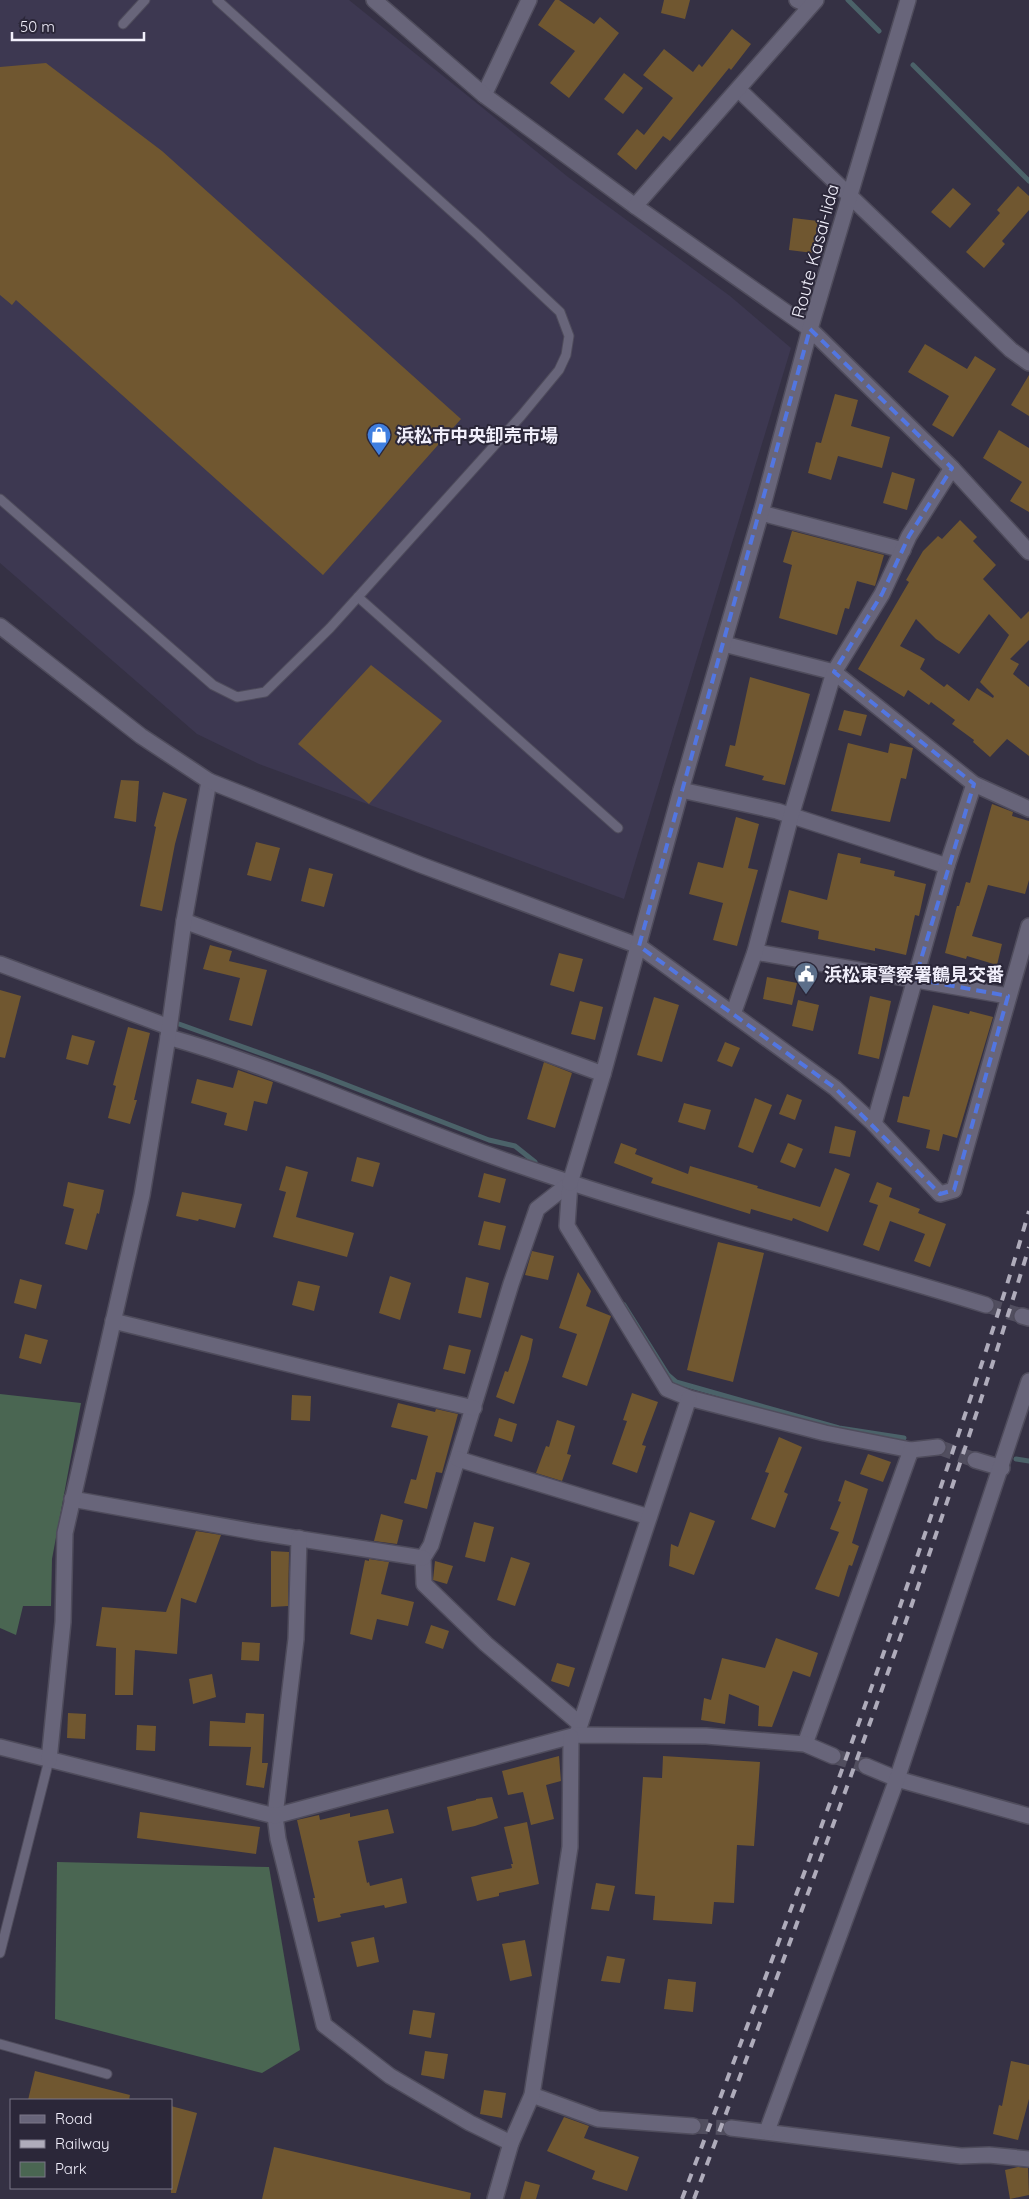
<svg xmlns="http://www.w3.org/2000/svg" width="1029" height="2199" viewBox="0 0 1029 2199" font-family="Quicksand,'Noto Sans JP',sans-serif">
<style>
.built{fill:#3d3851}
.green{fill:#4a6652}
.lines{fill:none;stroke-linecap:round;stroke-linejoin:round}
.stream{stroke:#4b6269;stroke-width:5}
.building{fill:#705730;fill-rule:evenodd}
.street-tunnel{stroke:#514e5f;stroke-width:15;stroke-dasharray:15 8;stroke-linecap:butt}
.lane-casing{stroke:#4f4c5c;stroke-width:11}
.street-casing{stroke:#4f4c5c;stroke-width:18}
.secondary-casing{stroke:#4f4c5c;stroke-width:18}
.lane{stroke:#68657a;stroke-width:9}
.street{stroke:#68657a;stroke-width:15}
.secondary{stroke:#68657a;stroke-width:15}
.rail{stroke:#afacbb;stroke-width:4;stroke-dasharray:9 9;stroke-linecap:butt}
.marked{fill:none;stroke:#5276e1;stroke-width:4;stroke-dasharray:10 6;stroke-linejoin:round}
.labels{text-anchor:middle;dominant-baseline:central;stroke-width:4;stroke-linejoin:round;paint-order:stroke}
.street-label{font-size:18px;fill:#f1effb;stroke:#2b2739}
.poi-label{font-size:18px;font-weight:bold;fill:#f1effb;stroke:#2b2739;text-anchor:start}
</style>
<rect width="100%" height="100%" fill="#353144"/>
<path class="built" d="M0,0H349L568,177L730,296L791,348L624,899L259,764L197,734L0,563Z"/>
<g class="green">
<path d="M0,1394L81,1403L52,1559L51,1606H23L16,1635L0,1628Z"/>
<path d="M57,1862L269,1867L300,2050L262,2073L55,2019Z"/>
</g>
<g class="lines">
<g class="stream">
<path d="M848,0L879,31"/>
<path d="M913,65L1029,181"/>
<path d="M179,1024L321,1075L489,1140L515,1146L535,1162"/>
<path d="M624,1305L668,1375L676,1382L839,1428L904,1438"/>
<path d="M1016,1459L1029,1461"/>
</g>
</g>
<g class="building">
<path d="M555,0H559L594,24L600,17L619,33L569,98L550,83L575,51L538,25Z"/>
<path d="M664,0H690L685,19L661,13Z"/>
<path d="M732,29L751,44L731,70L729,68L670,141L663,136L636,170L617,154L637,129L644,135L673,98L643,75L664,49L693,72L699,64L702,67Z"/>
<path d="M46,63L162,151L461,419L323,575L16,300L12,305L0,295V67Z"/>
<path d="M624,73L643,88L623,114L604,99Z"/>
<path d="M1018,186L1029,196V210L1002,241L1005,244L984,268L966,252L1000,213L997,210Z"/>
<path d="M953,188L971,204L950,228L931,212Z"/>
<path d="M793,218L818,221L813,253L789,250Z"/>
<path d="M925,344L967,369L975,356L996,369L953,437L932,425L949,396L908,372Z"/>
<path d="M1029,375V416L1011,405Z"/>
<path d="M835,394L858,400L851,426L890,437L882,468L838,456L831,480L808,473L816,442L821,443Z"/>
<path d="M999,430L1029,448V512L1010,501L1022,482L983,458Z"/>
<path d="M892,472L915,479L907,510L883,503Z"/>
<path d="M960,520L977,537L973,541L996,565L983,579L1021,619L1029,611V640L1010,659L1019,664L1013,674L1029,687V756L1007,739L990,757L973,742L974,740L952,724L955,720L931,702L929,705L908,690L904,697L858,669L909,582L906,580L923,551L938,536L942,539ZM989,614L1009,635L980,682L994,696L993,698L977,688L969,701L947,684L944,687L920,669L925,659L900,646L916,619L936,639L959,654Z"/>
<path d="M792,531L884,555L875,586L857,581L849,609L845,608L837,635L779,618L792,565L783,562Z"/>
<path d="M371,665L442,721L369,804L298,744Z"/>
<path d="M750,677L810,694L785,785L762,780L764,776L725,766L730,745L735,746Z"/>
<path d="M844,710L867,715L861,736L838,730Z"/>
<path d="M848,743L888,753L890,743L913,748L906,779L901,778L890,822L831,811Z"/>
<path d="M121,780L139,781L136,822L114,818Z"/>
<path d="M163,792L187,799L175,844L162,911L140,906L156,827L154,826Z"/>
<path d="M992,804L1013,812L1012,816L1029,821V880L1025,894L988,885L972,936L1002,944L997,965L967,956L966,959L945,953L957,906H959L966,882L970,883Z"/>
<path d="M736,817L759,824L748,868L758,870L737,946L713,940L723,903L689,894L698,862L723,868Z"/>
<path d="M256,842L280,848L271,881L247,875Z"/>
<path d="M838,853L861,858L860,863L895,871L894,876L926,884L919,916L915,915L906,955L875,948V951L818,939L819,931L781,922L789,890L827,900Z"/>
<path d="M309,868L333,874L324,907L301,901Z"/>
<path d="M210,945L232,951L229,961L267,970L252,1026L229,1020L240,978L203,969Z"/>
<path d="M559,953L583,959L574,992L550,985Z"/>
<path d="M767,977L797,983L792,1005L763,999Z"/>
<path d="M0,990L21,996L5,1058L0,1057Z"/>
<path d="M870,996L891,1001L879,1059L858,1054Z"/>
<path d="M654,997L679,1005L662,1062L637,1055Z"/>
<path d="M798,1000L819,1005L813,1031L792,1026Z"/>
<path d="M580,1001L603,1007L595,1040L571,1034Z"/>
<path d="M933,1005L969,1014L970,1011L993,1017L957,1138L943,1134L939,1151L926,1148L930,1130L897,1122L903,1096L909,1097Z"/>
<path d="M128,1027L150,1033L134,1100H137L130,1124L108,1118L116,1086L113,1085Z"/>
<path d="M72,1035L95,1041L88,1065L66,1059Z"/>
<path d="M725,1042L740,1048L732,1067L717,1061Z"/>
<path d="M544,1062L572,1073L555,1128L527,1119Z"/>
<path d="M238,1070L273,1082L267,1104L254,1101L247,1131L224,1125L227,1113L191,1103L197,1079L233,1088Z"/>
<path d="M787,1094L802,1100L795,1120L779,1114Z"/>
<path d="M755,1098L772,1105L753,1153L738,1147Z"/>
<path d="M684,1103L711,1110L705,1130L678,1122Z"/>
<path d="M835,1126L856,1131L850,1157L829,1153Z"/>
<path d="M621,1143L637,1149L635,1154L688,1174L690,1166L758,1186L757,1188L820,1207L835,1168L850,1174L828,1232L793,1218L792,1221L751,1209L750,1214L651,1183L653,1178L614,1163Z"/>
<path d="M788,1143L803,1149L795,1168L780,1162Z"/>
<path d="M357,1157L380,1163L373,1187L351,1181Z"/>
<path d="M286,1166L308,1172L296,1217L354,1233L347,1257L273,1237L286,1192L279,1190Z"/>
<path d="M484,1173L506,1179L500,1203L478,1197Z"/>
<path d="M68,1182L104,1190L99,1214L97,1213L87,1250L65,1244L74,1209L63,1206Z"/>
<path d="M877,1182L892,1188L889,1197L920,1209L918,1213L946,1224L930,1267L914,1261L925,1234L890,1221L879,1251L863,1245L878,1205L869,1202Z"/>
<path d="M182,1192L242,1204L235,1228L199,1219L198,1221L176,1216Z"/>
<path d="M484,1221L506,1226L500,1250L478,1245Z"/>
<path d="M718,1242L764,1253L733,1382L687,1370Z"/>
<path d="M532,1251L554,1256L548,1280L525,1275Z"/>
<path d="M578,1272L591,1291L586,1306L611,1316L587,1386L562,1377L577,1334L559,1328Z"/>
<path d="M390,1276L411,1283L400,1320L379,1313Z"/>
<path d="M466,1277L489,1283L481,1318L458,1313Z"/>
<path d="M20,1279L42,1285L36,1309L14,1303Z"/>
<path d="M298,1281L320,1286L314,1311L292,1305Z"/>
<path d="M25,1334L48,1340L41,1364L19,1358Z"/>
<path d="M521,1335L533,1339L529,1359L514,1404L496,1397L505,1371L508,1372Z"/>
<path d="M449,1345L471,1350L465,1374L443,1369Z"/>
<path d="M632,1393L658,1402L642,1445L646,1446L637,1473L612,1464L627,1421L623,1420Z"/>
<path d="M292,1395L311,1396L310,1421L291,1420Z"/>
<path d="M398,1403L435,1412L436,1409L458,1414L442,1473L436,1472L427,1509L404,1503L411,1479L416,1480L428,1436L391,1427Z"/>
<path d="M499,1418L517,1424L512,1442L494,1436Z"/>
<path d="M557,1420L575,1426L567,1454L571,1455L562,1481L536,1473L546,1446L549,1447Z"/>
<path d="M779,1437L802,1447L784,1492L788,1494L775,1528L751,1519L769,1473L765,1472Z"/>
<path d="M868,1454L891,1462L883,1482L860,1474Z"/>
<path d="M845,1480L868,1489L852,1543L859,1546L852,1566L849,1565L839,1597L815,1589L839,1532L830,1529L841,1502L838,1501Z"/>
<path d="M690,1512L715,1521L694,1575L669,1566L671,1544L678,1547Z"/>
<path d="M381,1514L403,1520L397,1544L374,1541Z"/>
<path d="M474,1522L494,1527L485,1562L465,1557Z"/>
<path d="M196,1531L221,1535L196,1603L181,1598L177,1654L135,1650L133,1695H115L116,1648L96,1646L102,1607L166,1612Z"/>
<path d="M271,1551L289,1552L288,1606L271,1607Z"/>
<path d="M511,1557L530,1563L515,1606L497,1600Z"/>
<path d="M369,1559L389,1562L381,1594L414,1602L408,1626L377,1619L372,1640L350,1634L365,1560L369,1561Z"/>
<path d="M435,1561L453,1566L447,1584L433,1580Z"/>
<path d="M431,1625L449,1631L443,1649L425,1643Z"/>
<path d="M776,1638L818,1653L810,1677L793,1671L772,1727L758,1726L759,1706L729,1694L725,1724L701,1720L704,1698L711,1700L722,1658L765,1668Z"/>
<path d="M242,1642L260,1643L259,1661L241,1660Z"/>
<path d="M557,1663L575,1668L569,1687L551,1681Z"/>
<path d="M212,1674L216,1697L193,1704L189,1679Z"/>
<path d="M68,1713L86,1714L85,1739L67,1738Z"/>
<path d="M246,1713L264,1714L262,1763H268L264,1788L246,1785L251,1747L209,1746L210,1721L245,1723Z"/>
<path d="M137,1725L156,1726L155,1751L136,1750Z"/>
<path d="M559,1756L561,1781L546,1785L554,1819L531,1825L523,1792L508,1795L502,1771Z"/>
<path d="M663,1756L760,1762L754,1846L737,1845L734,1903L714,1902L712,1924L653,1920L655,1896L635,1894L643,1777L662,1778Z"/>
<path d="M492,1797L498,1818L475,1826L452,1831L447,1807L476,1800V1799Z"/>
<path d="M388,1809L394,1833L358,1841L367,1883L369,1882L370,1886L402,1878L407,1903L385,1908L384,1905L340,1914L341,1917L318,1922L313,1898H315L297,1820L319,1815L320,1820L350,1813V1817Z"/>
<path d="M140,1812L260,1827L256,1854L137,1838Z"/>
<path d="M527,1822L539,1884L499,1893V1896L477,1901L471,1877L512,1868L511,1864H513L504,1827Z"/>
<path d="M596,1883L615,1886L609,1911L591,1909Z"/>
<path d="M374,1937L379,1962L357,1967L351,1942Z"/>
<path d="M525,1940L532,1976L510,1981L502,1944Z"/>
<path d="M607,1956L625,1959L620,1983L601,1981Z"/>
<path d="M668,1979L696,1982L693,2012L664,2009Z"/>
<path d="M413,2010L435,2013L431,2038L409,2034Z"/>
<path d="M425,2051L448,2054L444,2079L421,2075Z"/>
<path d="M1011,2061L1029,2065V2099L1018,2140L993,2134L999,2105L1002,2106Z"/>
<path d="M35,2071L130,2095L129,2100H28Z"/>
<path d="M484,2090L506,2093L502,2118L480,2114Z"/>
<path d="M171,2106L197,2113L176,2193H171Z"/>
<path d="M564,2117L589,2126L584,2138L639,2157L627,2191L592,2179L595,2171L547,2151Z"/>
<path d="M274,2147L471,2193L470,2199H262Z"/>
<path d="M1018,2167L1028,2168L1029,2195L1010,2199L1005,2170Z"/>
<path d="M525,2181L540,2185L536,2199H520Z"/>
</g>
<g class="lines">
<g class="street-tunnel">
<path d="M986,1305L1022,1316"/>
<path d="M938,1447L975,1460"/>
<path d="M833,1756L866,1766"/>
<path d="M693,2126L731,2128"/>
</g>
<defs>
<g id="lane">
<path d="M123,24L145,0"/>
<path d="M0,499L213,685L237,697L265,692L330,628L521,416L559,370L566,355L569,336L560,312L478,235L217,0"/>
<path d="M358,597L618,828"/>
<path d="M0,1953L49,1760"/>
<path d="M0,2044L107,2074"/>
</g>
<g id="street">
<path d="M797,0L810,6"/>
<path d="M739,90L1011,350L1029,363"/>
<path d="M484,95L529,0"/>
<path d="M761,513L903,550"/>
<path d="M724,644L834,672L974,784L1029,809"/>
<path d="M681,790L777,811L947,866"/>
<path d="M184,921L603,1074"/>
<path d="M639,946L835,1088L874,1124L940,1194L954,1190L1029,926"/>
<path d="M755,952L1008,996"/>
<path d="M0,964L169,1027"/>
<path d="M733,1014L755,952L791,816L834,672L882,594L909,536L952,468"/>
<path d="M168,1037C289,1071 402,1126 521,1166C674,1219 832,1257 986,1305"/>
<path d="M874,1124L947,866L974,784"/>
<path d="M570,1183L537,1209L511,1284L431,1545L423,1558L424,1584L486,1644L580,1724"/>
<path d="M570,1183L567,1226L667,1389L689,1398L825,1433L911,1450L938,1447"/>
<path d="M113,1321C234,1350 353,1381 474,1408"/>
<path d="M458,1459L649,1517"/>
<path d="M975,1460L1002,1468"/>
<path d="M72,1499L256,1532L423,1558"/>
<path d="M299,1538L296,1639L275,1816L278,1839L324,2025L390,2076L470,2123L511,2143"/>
<path d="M578,1731L689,1398"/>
<path d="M805,1744L911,1450"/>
<path d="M0,1747L275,1816L576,1735L706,1736L805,1744L833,1756"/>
<path d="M49,1760L63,1622L65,1533L142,1195L168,1037L184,921L209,781"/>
<path d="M866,1766L897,1779L1029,1816"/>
<path d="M532,2095L598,2119L693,2126"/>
<path d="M731,2128L961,2156L989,2155L1029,2159"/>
<path d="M767,2131L897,1779L1029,1381"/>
<path d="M495,2199L511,2143L532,2095L570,1847L571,1737"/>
</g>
<g id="secondary">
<path d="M374,0L484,95L635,206L810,329L952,468L1029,552"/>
<path d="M635,206L816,0"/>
<path d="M0,626L141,736L209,781L421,865L639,946"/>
<path d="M570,1183L603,1074L681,790L761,513L810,329L908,0"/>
<path d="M1022,1316L1029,1318"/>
</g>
</defs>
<use href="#lane" class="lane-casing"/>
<use href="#street" class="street-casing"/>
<use href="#secondary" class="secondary-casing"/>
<use href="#lane" class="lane"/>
<use href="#street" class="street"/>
<use href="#secondary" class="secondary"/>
<g class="rail">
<path d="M682,2199C767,1974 852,1749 929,1522C964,1418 999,1315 1029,1211"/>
<path d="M694,2199C812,1884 931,1569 1029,1247"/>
</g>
</g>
<path class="marked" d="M810,329L952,468L909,536L882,594L834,672L974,784L915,979L1008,996L954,1190L940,1194L835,1088L639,946Z"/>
<defs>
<symbol id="shop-pin" viewBox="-11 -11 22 30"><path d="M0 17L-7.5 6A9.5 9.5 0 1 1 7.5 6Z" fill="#3f7fe0" stroke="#2b2739"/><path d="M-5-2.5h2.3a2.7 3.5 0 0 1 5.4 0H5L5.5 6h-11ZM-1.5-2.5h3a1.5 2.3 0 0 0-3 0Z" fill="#fff"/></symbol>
<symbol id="civic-pin" viewBox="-11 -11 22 30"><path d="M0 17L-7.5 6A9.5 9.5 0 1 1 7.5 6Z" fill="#5c6f8a" stroke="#2b2739"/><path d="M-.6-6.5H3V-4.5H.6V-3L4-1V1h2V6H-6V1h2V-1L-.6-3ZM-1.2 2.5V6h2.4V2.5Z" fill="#fff"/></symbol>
</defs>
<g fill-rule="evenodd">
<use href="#shop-pin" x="365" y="421" width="28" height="38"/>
<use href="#civic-pin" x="792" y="960" width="28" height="38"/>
</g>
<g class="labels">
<g class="street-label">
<text transform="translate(815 251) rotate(-75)">Route Kasai-Iida</text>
</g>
<g class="poi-label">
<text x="396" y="435">浜松市中央卸売市場</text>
<text x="824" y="974">浜松東警察署鶴見交番</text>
</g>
</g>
<rect x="10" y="2099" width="162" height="90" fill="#2b2739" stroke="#7a7787"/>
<rect x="20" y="2115" width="25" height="8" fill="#68657a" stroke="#7a7787"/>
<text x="55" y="2124" font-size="15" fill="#f1effb">Road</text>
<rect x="20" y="2140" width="25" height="8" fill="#afacbb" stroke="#7a7787"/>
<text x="55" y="2149" font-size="15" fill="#f1effb">Railway</text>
<rect x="20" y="2162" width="25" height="15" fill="#4a6652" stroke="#7a7787"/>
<text x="55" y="2174" font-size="15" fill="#f1effb">Park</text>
<path d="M12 32v8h132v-8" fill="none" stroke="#f1effb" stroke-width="2.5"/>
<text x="20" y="32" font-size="15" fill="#f1effb" stroke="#2b2739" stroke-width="4" paint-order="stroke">50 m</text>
</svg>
